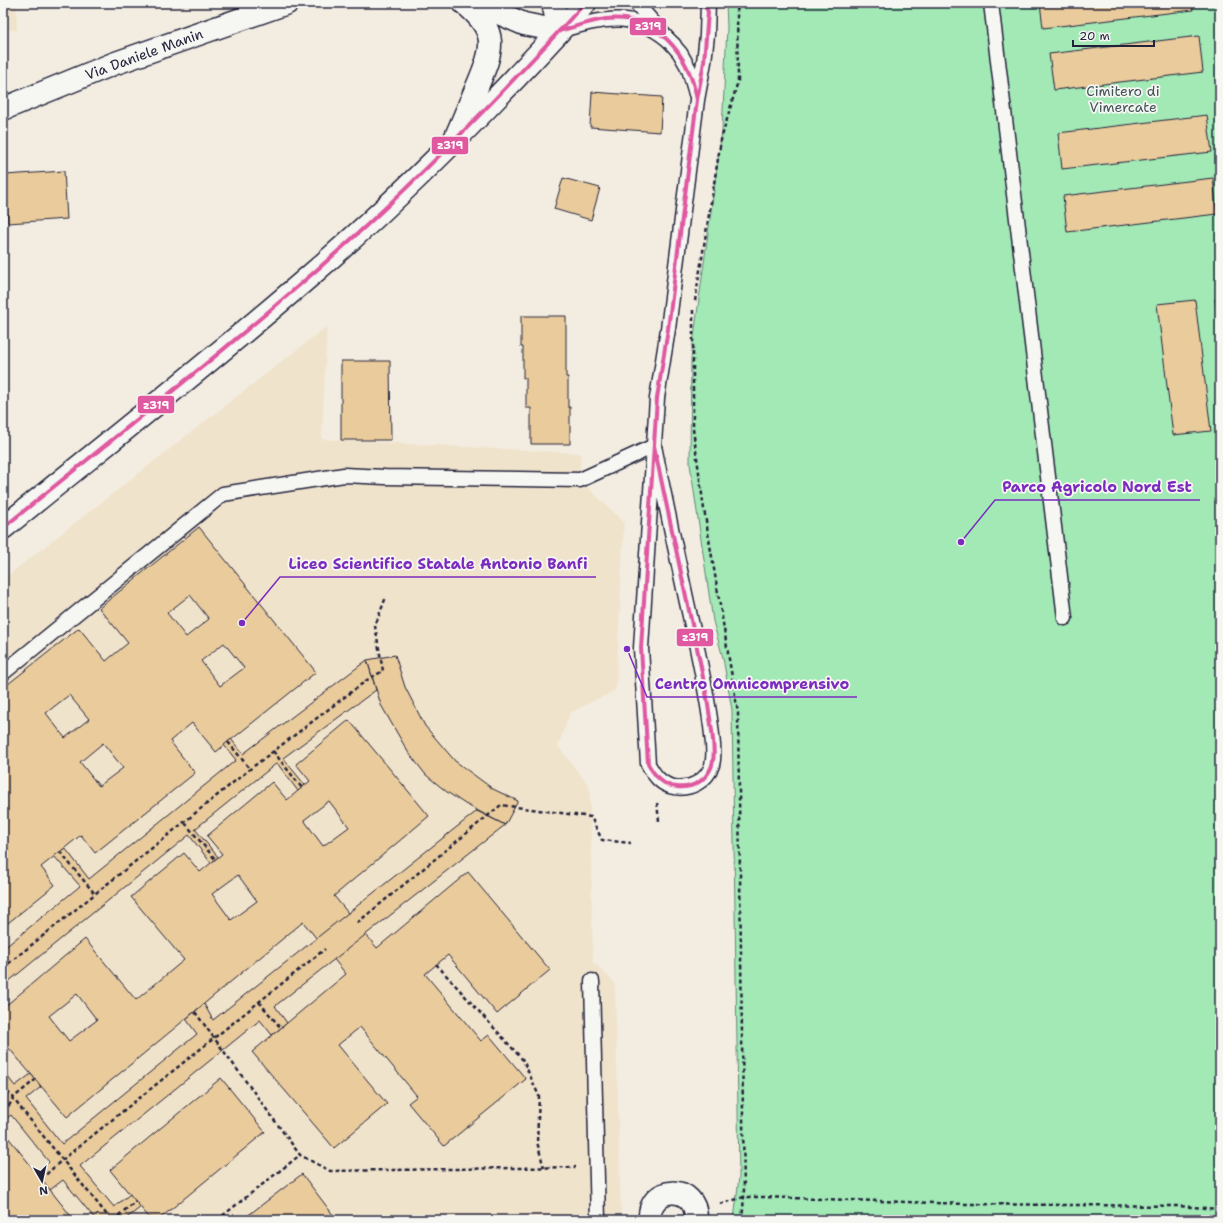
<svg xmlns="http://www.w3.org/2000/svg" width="1223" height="1223" viewBox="0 0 1223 1223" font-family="'Shantell Sans',sans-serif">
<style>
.built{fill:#f0e3cc}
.green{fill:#a2e9b6;stroke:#628678}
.building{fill:#e9cb9c;stroke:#22223b;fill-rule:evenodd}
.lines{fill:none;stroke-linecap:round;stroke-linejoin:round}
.service-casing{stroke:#22223b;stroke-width:17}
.minor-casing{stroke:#22223b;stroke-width:25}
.tertiary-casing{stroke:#22223b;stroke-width:25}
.path{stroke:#22223b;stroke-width:2.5;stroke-dasharray:4 3;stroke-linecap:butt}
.service{stroke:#f6f6f2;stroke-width:14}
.minor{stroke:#f6f6f2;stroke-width:22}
.tertiary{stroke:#f6f6f2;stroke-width:22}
.bus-1-casing{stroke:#f6f6f2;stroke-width:7}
.bus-1{stroke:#df58a0;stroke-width:4}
.labels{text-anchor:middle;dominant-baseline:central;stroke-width:3.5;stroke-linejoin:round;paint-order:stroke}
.street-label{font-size:14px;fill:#22223b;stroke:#f6f6f2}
.park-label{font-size:14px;fill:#42545a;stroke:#f6f6f2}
.leader{fill:none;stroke:#7b2cbf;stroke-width:1.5}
.callout-dot{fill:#7b2cbf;stroke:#f6f6f2;stroke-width:1.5}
.callout-label{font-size:15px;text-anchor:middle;font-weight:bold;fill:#7b2cbf;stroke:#f6f6f2;stroke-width:3.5;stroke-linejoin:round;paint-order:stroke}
.line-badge{stroke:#f6f6f2;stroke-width:1.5}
.badge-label{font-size:11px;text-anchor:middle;font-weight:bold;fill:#fff}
</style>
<rect width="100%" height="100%" fill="#f3ede1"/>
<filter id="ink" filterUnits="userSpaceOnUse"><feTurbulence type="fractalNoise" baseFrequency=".025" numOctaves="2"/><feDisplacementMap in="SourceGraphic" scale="8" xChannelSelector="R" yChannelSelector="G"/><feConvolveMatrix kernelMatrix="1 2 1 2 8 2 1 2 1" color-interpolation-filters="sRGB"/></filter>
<g filter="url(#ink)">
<g class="built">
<rect x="3" y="3" width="14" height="27"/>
<path d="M327,326L322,439L581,453L580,480L624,522L616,690L570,713L558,746L590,787L593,962L615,983L621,1220H3V579Z"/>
</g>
<path class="green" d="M726,3H1220V1220H734L739,1177L732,710L723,658L713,621L690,464L691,358L722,131L727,27Z"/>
<g class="building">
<path d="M1040,3H1192L1193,10L1043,28Z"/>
<path d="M1199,36L1203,72L1054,90L1049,54Z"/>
<path d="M592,92L662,97L660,132L590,127Z"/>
<path d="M1207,115L1212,152L1062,169L1058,133Z"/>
<path d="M64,171L67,219L8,223L5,175Z"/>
<path d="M563,178L600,188L591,220L554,209Z"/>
<path d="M1213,178L1217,214L1067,232L1063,196Z"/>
<path d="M1220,298V345L1215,299Z"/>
<path d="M1195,300L1211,431L1173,435L1157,304Z"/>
<path d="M521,316H566V377H568V407H570V444H531V408H526V378H523V347H521Z"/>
<path d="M341,361H390L391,440H341Z"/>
<path d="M199,527L316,672L216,752L192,723L170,741L195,773L95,853L81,835L41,867L55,885L3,927V688L79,628L106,661L128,643L99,608ZM190,595L209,619L186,637L167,613ZM224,643L244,668L220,686L201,661ZM69,695L89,719L65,738L46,713ZM103,743L123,768L99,786L80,762Z"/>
<path d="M395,655L405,687L425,726L455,761L493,789L518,801L505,825L465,804L447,792L426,775L408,752L381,705L367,660Z"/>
<path d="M367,660L376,690L283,758L305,785L298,791L277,763L195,829L218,857L211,863L189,835L3,986V949L80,886L54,856L65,848L89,879L236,760L224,745L231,739L243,754Z"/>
<path d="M349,720L429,816L334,896L377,948L468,872L550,970L497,1014L448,955L425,974L481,1041L489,1035L526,1079L444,1146L408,1103L417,1096L360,1027L338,1045L387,1104L334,1148L252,1052L346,974L303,922L67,1117L3,1041V1008L85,939L136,1000L184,960L131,897L184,853L200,872L222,854L207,836L272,782L287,800L310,781L296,764ZM329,801L349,827L323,846L304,820ZM238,875L257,901L231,920L212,894ZM77,994L97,1020L69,1041L49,1016Z"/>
<path d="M477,811L505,825L275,1006L287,1023L272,1035L260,1020L80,1166L114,1207L130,1194L141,1207L124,1220H96L63,1180L50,1190L36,1172L49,1162L11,1115L3,1121V1071L15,1086L31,1074L41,1087L26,1099L62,1144L197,1034L186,1019L204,1004L213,1020Z"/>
<path d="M221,1078L265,1132L158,1220H151L110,1170Z"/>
<path d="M3,1131L36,1172L74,1220H3Z"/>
<path d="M302,1174L337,1220H242Z"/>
</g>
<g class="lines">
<defs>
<g id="service">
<path d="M636,3L680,53L689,69L696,94"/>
<path d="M991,3L1065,618"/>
<path d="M561,30C606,18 636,9 674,45"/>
<path d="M654,446C668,514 682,581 697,648C703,677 709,705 712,735C713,745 715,755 712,765C707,781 690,790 674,787C661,785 654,775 648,764L641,648L657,398L668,329L697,100L704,62L707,35L708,3"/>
<path d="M3,673L223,494L344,475L385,477L580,480L654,446"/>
<path d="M592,981L598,1220"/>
</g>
<g id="minor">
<path d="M475,3L524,24L559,31L553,3"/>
<path d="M3,109L113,64L287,3"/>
<path d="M454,141C462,123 469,105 477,87C493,49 500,32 464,3"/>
<path d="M650,1220C647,1184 698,1183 696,1220"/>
</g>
<path id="tertiary" d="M3,528C106,444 211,362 311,275C408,191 498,99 585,3"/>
</defs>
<use href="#service" class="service-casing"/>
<use href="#minor" class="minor-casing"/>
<use href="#tertiary" class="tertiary-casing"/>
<g class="path">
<path d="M695,301L721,140L738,81L737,11L739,3"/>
<path d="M693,310V429L704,509L738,713L744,1197L742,1220"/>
<path d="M228,742L250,769"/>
<path d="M273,751L302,788"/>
<path d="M657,803L659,821"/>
<path d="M185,823L215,859"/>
<path d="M60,852L95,894"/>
<path d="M357,923L501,805L591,817L602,840L631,843"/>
<path d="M436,964L523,1060L539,1096L537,1142L544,1168"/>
<path d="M3,968L250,769L367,680L383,671L375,626L386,597"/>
<path d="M259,1002L281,1028"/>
<path d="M195,1012L300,1155L330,1171L576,1167"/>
<path d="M3,1086L111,1220"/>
<path d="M3,1110L9,1106L13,1098L35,1080"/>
<path d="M41,1179L62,1160L325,949"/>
<path d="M720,1204L744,1197H763L965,1204L1179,1206L1220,1209"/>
<path d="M113,1220L136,1201"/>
<path d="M217,1220L300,1155"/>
</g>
<use href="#service" class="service"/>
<use href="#minor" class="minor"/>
<use href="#tertiary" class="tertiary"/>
<defs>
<g id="bus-1">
<path d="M559,31C575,27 590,21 606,19C658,14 689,54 697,100"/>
<path d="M654,446C669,518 685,590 700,662C705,685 709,708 712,731C713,741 715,751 713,761C710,778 694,789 677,787C663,786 655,776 648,764L641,648L657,398L668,329L697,100L704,62L708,12L704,3"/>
<path d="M3,528C118,434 236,343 346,244C431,168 509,86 585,3"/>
</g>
</defs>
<use href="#bus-1" class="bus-1-casing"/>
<use href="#bus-1" class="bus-1"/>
</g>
</g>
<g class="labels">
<g class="street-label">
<text transform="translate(144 54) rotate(-20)">Via Daniele Manin</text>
</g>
<g class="park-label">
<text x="1123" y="91">Cimitero di<tspan x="1123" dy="16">Vimercate</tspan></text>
</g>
</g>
<path class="leader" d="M961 542L995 500H1200M242 623L280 577H596M627 649L647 697H857"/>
<g class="callout-dot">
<circle cx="961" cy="542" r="4"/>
<circle cx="242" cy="623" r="4"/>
<circle cx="627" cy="649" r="4"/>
</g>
<g class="callout-label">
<text x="1097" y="492">Parco Agricolo Nord Est</text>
<text x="438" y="569">Liceo Scientifico Statale Antonio Banfi</text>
<text x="752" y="689">Centro Omnicomprensivo</text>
</g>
<g class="line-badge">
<rect x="629" y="17" width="38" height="19" rx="4" fill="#df58a0"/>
<rect x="431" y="136" width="38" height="19" rx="4" fill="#df58a0"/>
<rect x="137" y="395" width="38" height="19" rx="4" fill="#df58a0"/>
<rect x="676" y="628" width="38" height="19" rx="4" fill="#df58a0"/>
</g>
<g class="badge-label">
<text x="648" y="30">z319</text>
<text x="450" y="149">z319</text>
<text x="156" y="409">z319</text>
<text x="695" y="641">z319</text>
</g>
<rect width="1223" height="1223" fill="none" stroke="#f6f6f2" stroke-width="16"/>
<rect x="8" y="8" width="1207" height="1207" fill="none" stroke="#22223b" stroke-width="1.5" filter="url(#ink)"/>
<g transform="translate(42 1181) rotate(171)" stroke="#f6f6f2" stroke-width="3" paint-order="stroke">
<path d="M0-3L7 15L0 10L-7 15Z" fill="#22223b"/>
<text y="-6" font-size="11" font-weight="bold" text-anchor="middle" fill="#22223b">N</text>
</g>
<path d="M1073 40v6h81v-6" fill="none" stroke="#22223b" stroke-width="2"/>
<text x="1079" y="40" font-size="12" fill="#22223b" stroke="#f6f6f2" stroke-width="3" paint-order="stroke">20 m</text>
</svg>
